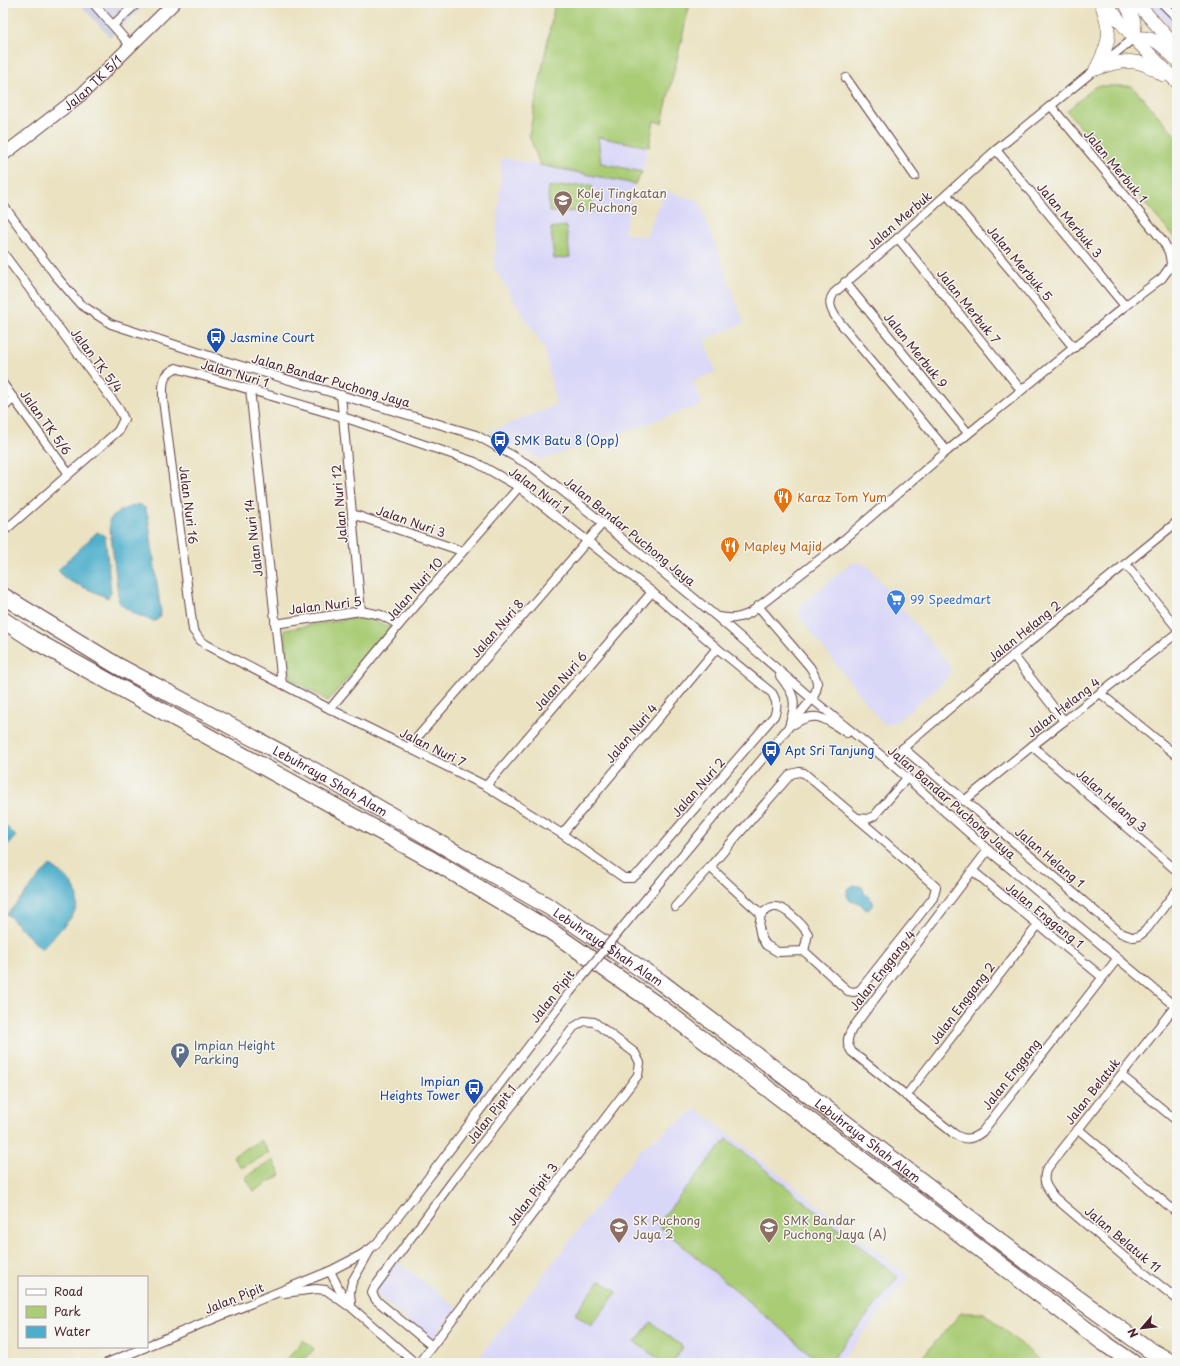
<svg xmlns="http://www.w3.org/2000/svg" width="1180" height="1366" viewBox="0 0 1180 1366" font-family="'Playpen Sans',sans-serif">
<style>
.built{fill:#d9d7f8}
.industrial{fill:#c0c2dd}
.green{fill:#a9cc75;stroke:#7a7650}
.water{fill:#4caecb;stroke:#4b667b}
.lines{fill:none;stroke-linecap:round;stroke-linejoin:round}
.street-casing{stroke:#623c42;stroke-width:10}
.secondary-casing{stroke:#623c42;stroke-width:14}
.primary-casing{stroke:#623c42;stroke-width:14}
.highway-casing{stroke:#623c42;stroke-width:18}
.street{stroke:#fff;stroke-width:8}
.secondary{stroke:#fff;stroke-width:12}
.primary{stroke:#fff;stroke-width:13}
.highway{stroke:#fff;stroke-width:16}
.street-bridge-casing{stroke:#623c42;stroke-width:10;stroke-linecap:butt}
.street-bridge{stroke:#fff;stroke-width:8}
.labels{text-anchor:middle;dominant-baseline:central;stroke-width:3;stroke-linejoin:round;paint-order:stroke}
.street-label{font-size:12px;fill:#4a1f2b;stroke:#f6f6f2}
.education-label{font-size:12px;fill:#785e54;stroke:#f6f6f2;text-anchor:start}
.transit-label{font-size:12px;fill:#164399;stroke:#f6f6f2;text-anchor:start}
.food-label{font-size:12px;fill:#c56008;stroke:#f6f6f2;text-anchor:start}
.shop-label{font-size:12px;fill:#366cbe;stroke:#f6f6f2;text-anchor:start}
.service-label{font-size:12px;fill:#4e5e75;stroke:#f6f6f2;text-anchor:start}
</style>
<rect width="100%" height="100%" fill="#f6f6f2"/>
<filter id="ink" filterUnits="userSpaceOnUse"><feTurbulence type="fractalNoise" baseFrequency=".025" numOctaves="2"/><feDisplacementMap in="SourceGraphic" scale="8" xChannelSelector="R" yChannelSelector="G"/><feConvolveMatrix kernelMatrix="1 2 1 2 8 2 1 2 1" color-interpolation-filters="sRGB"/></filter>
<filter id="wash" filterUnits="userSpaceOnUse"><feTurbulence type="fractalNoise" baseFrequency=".012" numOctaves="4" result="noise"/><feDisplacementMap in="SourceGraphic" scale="16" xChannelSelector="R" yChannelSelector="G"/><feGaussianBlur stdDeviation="0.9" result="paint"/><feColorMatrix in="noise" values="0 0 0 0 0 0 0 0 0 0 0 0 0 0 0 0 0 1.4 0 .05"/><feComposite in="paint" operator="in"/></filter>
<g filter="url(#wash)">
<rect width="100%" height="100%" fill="#eae2c1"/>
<g class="built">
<path d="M555,3H690L662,123L654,122L642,172L635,184L624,233L646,237L665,191L699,201L744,323L704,340L716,372L693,381L702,405L541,460L489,432L556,405L544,348L494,268L502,158L540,165L529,135Z"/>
<path d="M1149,3H1177V32L1154,9Z"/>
<path d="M858,562L868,566L949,665L951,672L945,681L896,722L886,724L882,723L800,618L798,613L802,604L850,564Z"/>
<path d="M697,1109L909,1277L840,1363H482L478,1359L642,1148Z"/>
<path d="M397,1262L458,1308L431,1341L376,1294L377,1289Z"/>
</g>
<path class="industrial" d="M79,3H147L110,37Z"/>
<g class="green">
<path d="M555,3H690L662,123L654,121L649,147L598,137L601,163L642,172L635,184L540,165L529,135Z"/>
<path d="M1096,86H1132L1177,137V241L1067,111Z"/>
<path d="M592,185L593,211L549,212L548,187Z"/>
<path d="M566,226L570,257L554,259L551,228Z"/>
<path d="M365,616L391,628L328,701L291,679L284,630Z"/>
<path d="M727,1139L898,1277L829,1363H821L657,1224Z"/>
<path d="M261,1140L269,1153L241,1168L233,1156Z"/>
<path d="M273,1160L281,1175L254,1191L245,1177Z"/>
<path d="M600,1280L617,1292L591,1326L575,1314Z"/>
<path d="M961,1313H984L1043,1363H917Z"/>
<path d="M651,1322L683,1347L672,1363H664L635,1342Z"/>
<path d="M303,1340L314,1349L302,1363H284Z"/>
</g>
<g class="water">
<path d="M139,504L145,508L148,516L161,613L159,618L155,621C146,620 125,610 119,602L109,520L121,510Z"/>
<path d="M97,532L105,536L111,592L108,598L65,579L58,570Z"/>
<path d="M3,823L16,836L3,850Z"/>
<path d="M50,865C57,871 66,876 71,883C77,890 79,902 75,911C71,920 52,938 44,947L41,948L37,945L7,914Z"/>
<path d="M854,885L862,887L865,894L873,901V905L868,910L865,909L859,903L850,901L847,896V889Z"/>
</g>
</g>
<g filter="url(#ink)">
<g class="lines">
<defs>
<g id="street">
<path d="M93,3L130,45"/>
<path d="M1162,3L1177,18"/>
<path d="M113,25L137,3"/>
<path d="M846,78L915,176"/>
<path d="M996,150L1125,306"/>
<path d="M947,195L1013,273L1074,348"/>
<path d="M3,205L56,276L80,304L111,324L225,361L476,435L531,466L603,523L717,617L812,699L888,761L988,850L1177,1008"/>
<path d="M898,238L1021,390"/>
<path d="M3,253L119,409L124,419L118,431L3,532"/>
<path d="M845,282L968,433"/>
<path d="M176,368L343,417L475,462L519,487L652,592L717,648L772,693C777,702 778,707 774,716L640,872L632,878H624L562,834L486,786L330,709L207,645L200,640L193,630L163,400C163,385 161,375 176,368Z"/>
<path d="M3,384L69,474"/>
<path d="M250,389L282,684"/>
<path d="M341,395L361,611"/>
<path d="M3,408L14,398"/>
<path d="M947,451L1125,306L1162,278L1170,267L1171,263L1169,252L1163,241L1051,106"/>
<path d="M352,514L462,551"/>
<path d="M1126,564L1177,628"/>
<path d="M718,617C731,619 738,619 750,613L833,549L947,451L837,319C831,310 827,302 834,293L898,238L996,150L1134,38"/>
<path d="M275,624L361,611L381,615L399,625"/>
<path d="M1013,655L1064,721"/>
<path d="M780,676C793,693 798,700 790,722"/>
<path d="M1100,693L1177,756"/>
<path d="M330,709L399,625L519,487"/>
<path d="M794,724C818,709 826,720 847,733"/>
<path d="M1032,746L1177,871"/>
<path d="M408,748L603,523"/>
<path d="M903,748L1121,933C1133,938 1136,940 1146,930L1177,890"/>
<path d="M888,761L983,680L1177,522"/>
<path d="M486,786L652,592"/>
<path d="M964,801L1032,746L1177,633"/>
<path d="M858,818L867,819L874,816L907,778"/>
<path d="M562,834L717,648"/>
<path d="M988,850L852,1029C847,1038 846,1044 852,1052L953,1133C964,1141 972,1140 982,1132L1117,959"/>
<path d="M710,867L761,914"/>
<path d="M973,871L1102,977"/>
<path d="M675,907L791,774L799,772L804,773L877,835L936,887L933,898L860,990L854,992L848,991L804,951L778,952L766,945L761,937L759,927L761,914C765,912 768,908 773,907C784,905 803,925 808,934L804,951"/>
<path d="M631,917L812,699C820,686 818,680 810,667L758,606"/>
<path d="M1177,1004L1046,1170C1042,1183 1047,1187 1054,1197L1128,1260L1177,1299"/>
<path d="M1121,1075L1177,1121"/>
<path d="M906,1096L1038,925"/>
<path d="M1078,1129L1177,1213"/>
<path d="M330,1271L339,1289L351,1307L415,1363"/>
<path d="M284,1293L316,1289L326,1290L347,1305"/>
<path d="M351,1305L350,1291L352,1282L369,1252"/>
<path d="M147,1346L330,1271L359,1256L370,1249L377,1243L413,1198L570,992"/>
<path d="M107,1363L146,1347"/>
<path d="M419,1363L461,1308L638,1075L640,1063L635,1053L594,1022L584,1021L574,1027L454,1179L374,1288L372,1293L376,1300L432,1346"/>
</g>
<g id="secondary">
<path id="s1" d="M3,155L82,94L174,3"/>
</g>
<g id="primary">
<path d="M1105,3L1134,38L1177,82"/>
<path d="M1125,3C1133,16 1136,23 1134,38"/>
<path d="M1137,3L1177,48"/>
<path d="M1134,38C1157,36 1162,46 1177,60"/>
<path d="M1096,69C1122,59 1140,57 1163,75"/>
<path d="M1096,69C1111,41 1112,32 1101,3"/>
</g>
<g id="highway">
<path id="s2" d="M3,596L116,665L306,766L551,908L662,983L1026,1261L1148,1349L1172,1363"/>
<path d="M3,620L32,639L432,860L549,930L656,1004L1104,1343L1133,1363"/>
</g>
</defs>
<use href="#street" class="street-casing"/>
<use href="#secondary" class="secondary-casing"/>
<use href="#primary" class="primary-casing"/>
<use href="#highway" class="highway-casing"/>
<use href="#street" class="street"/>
<use href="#secondary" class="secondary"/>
<use href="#primary" class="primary"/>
<use href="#highway" class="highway"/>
<defs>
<path id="street-bridge" d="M570,992L631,917"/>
</defs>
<use href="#street-bridge" class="street-bridge-casing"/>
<use href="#street-bridge" class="street-bridge"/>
</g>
</g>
<defs>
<symbol id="university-pin" viewBox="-11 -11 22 30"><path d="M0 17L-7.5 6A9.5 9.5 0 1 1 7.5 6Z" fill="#8d6e63" stroke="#f6f6f2"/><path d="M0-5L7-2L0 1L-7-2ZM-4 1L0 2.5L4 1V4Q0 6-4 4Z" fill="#fff"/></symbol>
<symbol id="bus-pin" viewBox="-11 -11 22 30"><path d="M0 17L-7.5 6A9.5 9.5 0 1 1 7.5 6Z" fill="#1a4fb4" stroke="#f6f6f2"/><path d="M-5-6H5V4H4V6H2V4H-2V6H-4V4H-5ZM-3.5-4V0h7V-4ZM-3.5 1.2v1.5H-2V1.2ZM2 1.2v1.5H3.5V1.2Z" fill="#fff"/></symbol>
<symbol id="restaurant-pin" viewBox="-11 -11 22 30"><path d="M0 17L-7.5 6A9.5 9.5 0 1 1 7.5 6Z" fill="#e8710a" stroke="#f6f6f2"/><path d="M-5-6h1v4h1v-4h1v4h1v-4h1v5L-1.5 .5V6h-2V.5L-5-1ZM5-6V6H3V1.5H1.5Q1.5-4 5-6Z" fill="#fff"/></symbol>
<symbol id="supermarket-pin" viewBox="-11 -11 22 30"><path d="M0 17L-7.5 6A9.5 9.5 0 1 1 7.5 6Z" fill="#3f7fe0" stroke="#f6f6f2"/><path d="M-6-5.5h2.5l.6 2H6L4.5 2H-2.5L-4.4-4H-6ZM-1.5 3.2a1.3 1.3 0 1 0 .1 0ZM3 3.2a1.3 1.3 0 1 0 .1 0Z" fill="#fff"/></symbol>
<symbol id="parking-pin" viewBox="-11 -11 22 30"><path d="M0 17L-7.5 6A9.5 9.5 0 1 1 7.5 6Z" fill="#5c6f8a" stroke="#f6f6f2"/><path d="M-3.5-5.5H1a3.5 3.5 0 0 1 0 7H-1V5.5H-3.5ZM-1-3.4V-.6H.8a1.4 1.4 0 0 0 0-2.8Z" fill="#fff"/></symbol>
<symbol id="school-pin" viewBox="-11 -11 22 30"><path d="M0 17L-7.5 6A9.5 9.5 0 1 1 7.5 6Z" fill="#8d6e63" stroke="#f6f6f2"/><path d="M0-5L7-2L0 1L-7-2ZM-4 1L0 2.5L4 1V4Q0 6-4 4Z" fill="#fff"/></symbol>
</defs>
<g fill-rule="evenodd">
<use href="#university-pin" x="552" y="189" width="22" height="30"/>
<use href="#bus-pin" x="205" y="326" width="22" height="30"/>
<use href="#bus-pin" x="489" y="429" width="22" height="30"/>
<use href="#restaurant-pin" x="772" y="486" width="22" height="30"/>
<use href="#restaurant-pin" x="719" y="535" width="22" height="30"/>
<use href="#supermarket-pin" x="885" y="588" width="22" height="30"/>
<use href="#bus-pin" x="760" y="739" width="22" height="30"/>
<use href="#parking-pin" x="169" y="1041" width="22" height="30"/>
<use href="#bus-pin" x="463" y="1077" width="22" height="30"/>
<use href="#school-pin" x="608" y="1216" width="22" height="30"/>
<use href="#school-pin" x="758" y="1216" width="22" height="30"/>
</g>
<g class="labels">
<g class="street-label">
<text stroke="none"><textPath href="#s1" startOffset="115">Jalan TK 5/1</textPath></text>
<text transform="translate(1116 166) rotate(50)">Jalan Merbuk 1</text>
<text transform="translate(899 220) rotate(-41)">Jalan Merbuk</text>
<text transform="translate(1070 220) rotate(50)">Jalan Merbuk 3</text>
<text transform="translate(1020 263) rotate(50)">Jalan Merbuk 5</text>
<text transform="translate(969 306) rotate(51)">Jalan Merbuk 7</text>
<text transform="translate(916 350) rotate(51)">Jalan Merbuk 9</text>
<text transform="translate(97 360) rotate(53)">Jalan TK 5/4</text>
<text transform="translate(235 373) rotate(16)">Jalan Nuri 1</text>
<text transform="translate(331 380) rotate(16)">Jalan Bandar Puchong Jaya</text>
<text transform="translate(46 422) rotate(54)">Jalan TK 5/6</text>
<text transform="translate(539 490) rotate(36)">Jalan Nuri 1</text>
<text transform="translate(339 504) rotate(-95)">Jalan Nuri 12</text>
<text transform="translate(189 505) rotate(83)">Jalan Nuri 16</text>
<text transform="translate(411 521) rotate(19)">Jalan Nuri 3</text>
<text transform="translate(630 531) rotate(39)">Jalan Bandar Puchong Jaya</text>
<text transform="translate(253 538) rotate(-97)">Jalan Nuri 14</text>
<text transform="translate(414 589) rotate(-49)">Jalan Nuri 10</text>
<text transform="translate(325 605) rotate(-7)">Jalan Nuri 5</text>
<text transform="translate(497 628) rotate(-49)">Jalan Nuri 8</text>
<text transform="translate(1024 631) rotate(-39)">Jalan Helang 2</text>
<text transform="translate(560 681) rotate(-49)">Jalan Nuri 6</text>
<text transform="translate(1063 707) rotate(-38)">Jalan Helang 4</text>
<text transform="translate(631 733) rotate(-50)">Jalan Nuri 4</text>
<text transform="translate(433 747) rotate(26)">Jalan Nuri 7</text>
<text stroke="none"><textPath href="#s2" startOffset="376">Lebuhraya Shah Alam</textPath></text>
<text transform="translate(698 787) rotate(-49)">Jalan Nuri 2</text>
<text transform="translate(1112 800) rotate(41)">Jalan Helang 3</text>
<text transform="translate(952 802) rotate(41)">Jalan Bandar Puchong Jaya</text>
<text transform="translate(1050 857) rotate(40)">Jalan Helang 1</text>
<text transform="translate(1045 915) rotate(39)">Jalan Enggang 1</text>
<text stroke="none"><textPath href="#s2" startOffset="700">Lebuhraya Shah Alam</textPath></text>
<text transform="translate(882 970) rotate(-52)">Jalan Enggang 4</text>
<text transform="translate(552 996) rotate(-52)">Jalan Pipit</text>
<text transform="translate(962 1003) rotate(-53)">Jalan Enggang 2</text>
<text transform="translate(1011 1074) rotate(-52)">Jalan Enggang</text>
<text transform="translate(1092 1091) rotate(-52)">Jalan Belatuk</text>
<text transform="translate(491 1114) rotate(-52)">Jalan Pipit 1</text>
<text stroke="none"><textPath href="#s2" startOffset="1024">Lebuhraya Shah Alam</textPath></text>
<text transform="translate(532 1194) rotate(-53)">Jalan Pipit 3</text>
<text transform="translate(1123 1239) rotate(40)">Jalan Belatuk 11</text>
<text transform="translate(234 1298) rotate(-22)">Jalan Pipit</text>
</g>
<g class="education-label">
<text x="577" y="193">Kolej Tingkatan<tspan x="577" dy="14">6 Puchong</tspan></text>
<text x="633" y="1220">SK Puchong<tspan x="633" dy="14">Jaya 2</tspan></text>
<text x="783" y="1220">SMK Bandar<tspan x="783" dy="14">Puchong Jaya (A)</tspan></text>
</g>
<g class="transit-label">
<text x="230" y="337">Jasmine Court</text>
<text x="514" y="440">SMK Batu 8 (Opp)</text>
<text x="785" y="750">Apt Sri Tanjung</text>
<text x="460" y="1081" text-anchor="end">Impian<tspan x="460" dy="14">Heights Tower</tspan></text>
</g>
<g class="food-label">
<text x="797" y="497">Karaz Tom Yum</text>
<text x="744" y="546">Mapley Majid</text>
</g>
<g class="shop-label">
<text x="910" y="599">99 Speedmart</text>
</g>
<g class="service-label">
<text x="194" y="1045">Impian Height<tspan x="194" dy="14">Parking</tspan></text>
</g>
</g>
<rect width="1180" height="1366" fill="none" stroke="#f6f6f2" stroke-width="16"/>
<rect x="18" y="1276" width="130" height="72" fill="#f6f6f2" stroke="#b1a0a2"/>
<rect x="26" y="1289" width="20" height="6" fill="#ffffff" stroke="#b1a0a2"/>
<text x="54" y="1296" font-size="12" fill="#4a1f2b">Road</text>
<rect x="26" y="1306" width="20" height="12" fill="#a9cc75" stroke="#b1a0a2"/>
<text x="54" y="1316" font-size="12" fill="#4a1f2b">Park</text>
<rect x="26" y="1326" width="20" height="12" fill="#4caecb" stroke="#b1a0a2"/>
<text x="54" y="1336" font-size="12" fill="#4a1f2b">Water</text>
<g transform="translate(1142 1328) rotate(242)" stroke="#f6f6f2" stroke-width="3" paint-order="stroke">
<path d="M0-3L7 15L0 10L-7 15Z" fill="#4a1f2b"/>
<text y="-6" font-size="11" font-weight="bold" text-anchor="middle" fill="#4a1f2b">N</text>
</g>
</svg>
